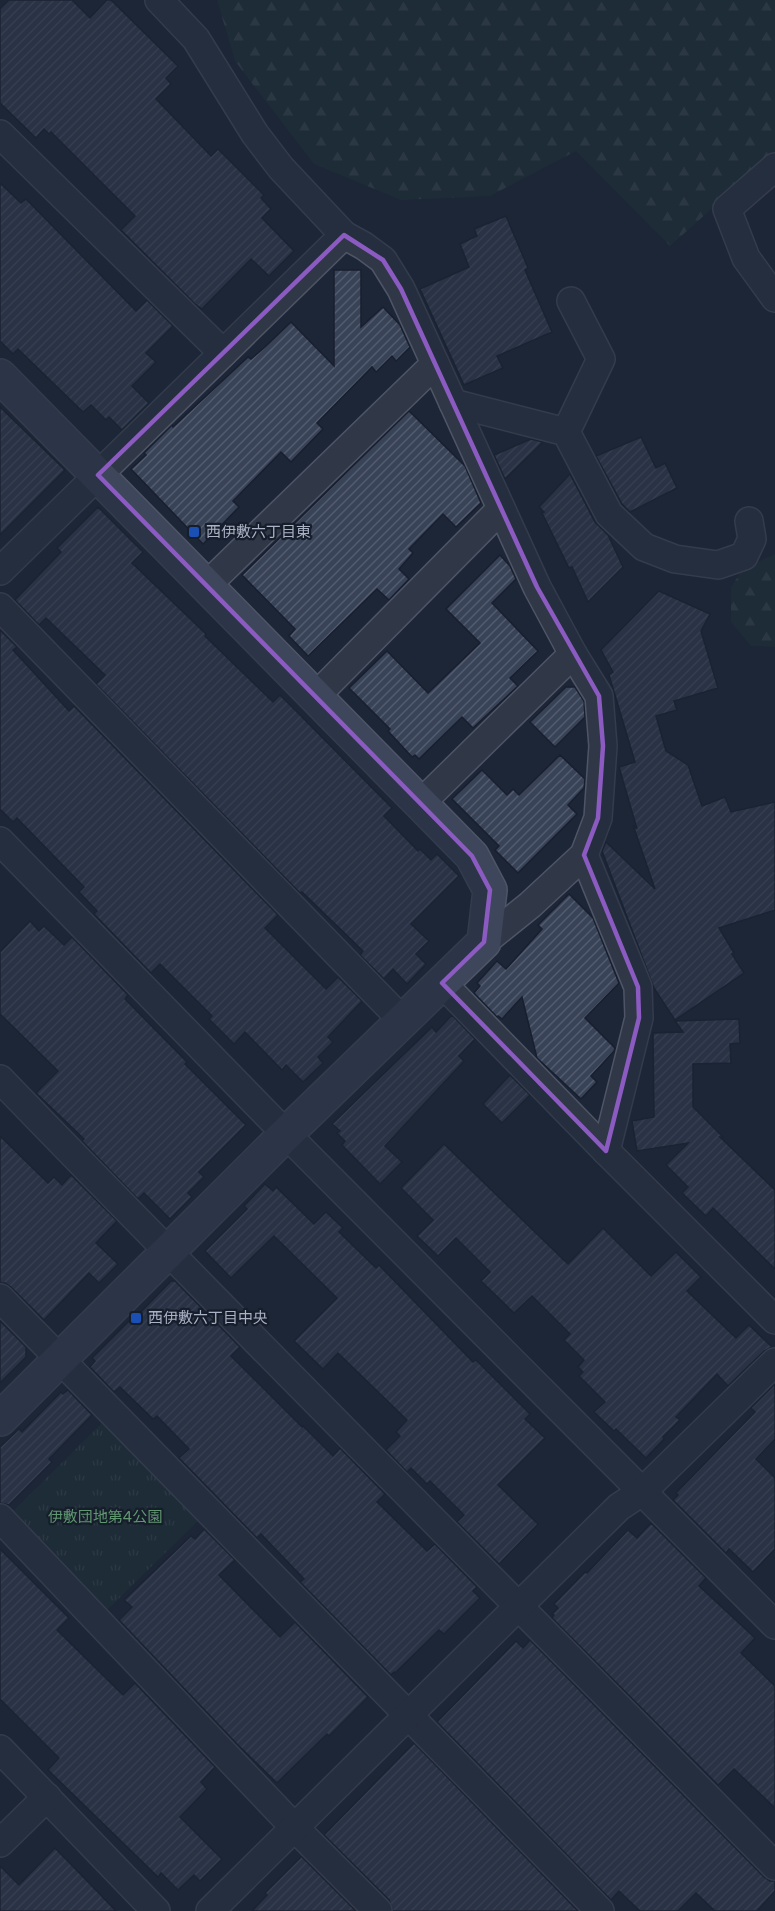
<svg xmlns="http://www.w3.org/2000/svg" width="775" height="1911" viewBox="0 0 775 1911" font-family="'Varela Round','Noto Sans JP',sans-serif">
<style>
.forest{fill:url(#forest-firs)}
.park{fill:url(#park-tufts)}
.building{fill:url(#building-hatch);stroke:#181f2e;stroke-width:1.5}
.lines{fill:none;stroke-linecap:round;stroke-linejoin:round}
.street-casing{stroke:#4e5566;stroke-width:30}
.secondary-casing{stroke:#4e5566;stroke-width:36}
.street{stroke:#303847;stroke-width:27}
.secondary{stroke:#3e465b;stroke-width:33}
.marked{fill:none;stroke:#8b5bc1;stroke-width:4.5;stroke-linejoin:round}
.transit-dot{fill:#1a4fb4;stroke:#161d2b;stroke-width:2}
.labels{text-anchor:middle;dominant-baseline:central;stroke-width:4.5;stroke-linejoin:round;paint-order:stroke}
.poi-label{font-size:15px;fill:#aab2c5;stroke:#161d2b;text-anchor:start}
.park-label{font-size:15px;fill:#609771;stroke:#161d2b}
</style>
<defs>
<pattern id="forest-firs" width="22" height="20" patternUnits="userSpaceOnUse" patternTransform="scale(1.5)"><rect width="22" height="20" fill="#1f3338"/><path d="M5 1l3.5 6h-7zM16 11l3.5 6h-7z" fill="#3d4e53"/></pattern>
<pattern id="park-tufts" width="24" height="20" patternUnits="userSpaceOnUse" patternTransform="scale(1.5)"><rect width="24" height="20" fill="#1f3338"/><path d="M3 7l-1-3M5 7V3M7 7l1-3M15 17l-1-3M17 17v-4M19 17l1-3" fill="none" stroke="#3d4e53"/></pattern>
<pattern id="building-hatch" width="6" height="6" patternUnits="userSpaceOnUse" patternTransform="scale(1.5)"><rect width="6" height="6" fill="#384358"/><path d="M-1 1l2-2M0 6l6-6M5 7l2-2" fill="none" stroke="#525c6e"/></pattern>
</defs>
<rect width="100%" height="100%" fill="#1d2637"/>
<g class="forest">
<path d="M217,0H775V152L670,246L576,151L490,196L401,200L314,164L235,61Z"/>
<path d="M775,554V647L751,646L731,622V587L743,569Z"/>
</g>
<path class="park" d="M104,1421L200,1519L104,1613L9,1515Z"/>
<g class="building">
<path d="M9,0H72L90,18L107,0H111L178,66L166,78L171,84L156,99L211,156L218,149L264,195L261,198L271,209L262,218L294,251L269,276L251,259L202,309L195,304L121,230L135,216L51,132L49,134L44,129L36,138L0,103V9Z"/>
<path d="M0,183L21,203L26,199L136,311L147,300L173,326L146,353L156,362L132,386L149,403L122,430L109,417L106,420L91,405L83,412L18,349L13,354L0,341Z"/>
<path d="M506,216L528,268L525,270L552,332L497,356L503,368L464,385L420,289L469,267L460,244L477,236L474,229Z"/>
<path d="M334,270H361V327L383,307L400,325L410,347L396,361L392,356L376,372L372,367L317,423L323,429L291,462L281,452L233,501L239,507L203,544L131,469L146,455L144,453L172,425L173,427L248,357L251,359L265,347L291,322L334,366Z"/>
<path d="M0,407L65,470L0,535Z"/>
<path d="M409,411L465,466L481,503L456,527L443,514L409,549L413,553L399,569L409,579L389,600L377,589L308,656L289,636L295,629L242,575Z"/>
<path d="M641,437L656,468L665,463L677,488L630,512L622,504L596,456Z"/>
<path d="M531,439L543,442L505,479L494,455Z"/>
<path d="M570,474L595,522L608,535L623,567L588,602L572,567L569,568L542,513L544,512L539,507Z"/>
<path d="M98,507L143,552L132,563L206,634L205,636L273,702L280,695L300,715L392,808L384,816L418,851L420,849L431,860L437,854L459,876L411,924L429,941L416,954L426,964L407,984L393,969L384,979L360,955L363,951L302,892L300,893L96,684L105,675L46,618L39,625L15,600L61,552L57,548Z"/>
<path d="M500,555L510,566L516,579L492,603L538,651L510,678L518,686L473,728L462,717L419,759L415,755L412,757L388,731L390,729L349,688L387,651L428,693L480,643L446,609Z"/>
<path d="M659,591L710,614L701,631L718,688L674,701L677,710L656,716L666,751L688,765L702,806L725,797L731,812L775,802V910L719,928L734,953L732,954L744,973L675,1020L654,988L602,851L606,842L655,889L633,825L637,829L619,767L635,762L609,675L613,672L601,650Z"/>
<path d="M0,630L17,647L13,650L69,711L74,706L278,915L265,928L326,989L338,977L362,1001L328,1037L333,1042L318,1057L323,1063L303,1082L286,1065L282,1070L245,1032L234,1044L209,1019L212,1016L160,964L151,973L94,914L97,911L79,892L84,887L17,818L13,822L0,809Z"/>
<path d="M566,687H575L584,701L585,717L555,747L530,722Z"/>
<path d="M560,755L585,779L584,788L568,805L577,814L518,873L495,850L499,846L452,799L482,770L507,795L513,789L519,795Z"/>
<path d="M569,894L593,918L619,983L585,1018L615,1048L614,1051L591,1076L597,1082L581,1099L537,1058L522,997L502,1019L498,1016L497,1017L474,993L480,986L477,983L497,961L506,969L542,929L538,925Z"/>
<path d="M30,921L39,931L44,926L64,945L72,937L128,995L125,999L187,1062L185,1064L246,1125L199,1172L204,1177L188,1193L192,1197L170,1219L144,1193L138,1199L82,1141L84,1139L36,1093L58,1071L0,1014V952Z"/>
<path d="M452,1015L475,1039L459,1056L464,1061L385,1146L402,1162L380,1184L342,1145L345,1141L337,1133L340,1131L332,1124L432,1027L436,1032Z"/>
<path d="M739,1019L740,1043L730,1044L731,1063L693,1064V1107L723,1137H720L775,1190V1269L713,1208L706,1216L682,1193L688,1187L666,1165L688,1143L637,1151L632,1121L654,1117L653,1033L683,1032L675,1021Z"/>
<path d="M510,1075L530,1095L502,1123L483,1104Z"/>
<path d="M0,1136L48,1183L54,1177L62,1185L71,1175L117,1221L96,1243L118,1264L99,1283L89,1273L44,1320L11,1287L5,1283H0Z"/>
<path d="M444,1144L568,1264L603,1228L651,1276L676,1252L701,1277L687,1291L736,1338L749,1325L772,1347L764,1351L728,1386L717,1374L676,1417L680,1420L663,1437L664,1439L646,1458L616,1429L614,1431L594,1412L605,1402L579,1376L583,1372L578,1367L584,1360L564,1340L570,1334L532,1296L514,1313L481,1281L490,1272L456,1238L438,1256L417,1236L433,1220L401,1188Z"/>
<path d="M265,1184L273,1191L276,1187L314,1224L326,1212L343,1228L339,1232L376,1268L379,1265L473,1362L476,1360L530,1414L525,1419L545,1438L498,1485L538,1524L499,1564L457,1522L464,1515L430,1481L427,1484L411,1468L407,1472L386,1450L400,1436L396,1432L407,1420L338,1353L323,1369L294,1341L337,1298L274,1236L231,1278L205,1251L247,1209L244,1206Z"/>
<path d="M171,1281H175L240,1347L231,1356L302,1427L303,1426L333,1456L340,1448L385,1494L377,1502L427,1551L435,1544L477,1587L473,1591L480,1598L444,1634L439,1630L395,1673L394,1672L391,1675L300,1582L304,1579L261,1534L257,1538L179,1458L189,1449L157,1416L153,1419L120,1387L114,1392L90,1367L95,1361L92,1358L129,1321L131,1322Z"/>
<path d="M0,1321L26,1347V1357L0,1383Z"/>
<path d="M775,1384V1439L756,1459L775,1478V1549L753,1572L729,1549L726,1553L673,1500L678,1495L676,1493L755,1412L751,1408Z"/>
<path d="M68,1390L92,1415L49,1459L52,1462L9,1505L0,1503V1447L19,1429L22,1432L61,1392L63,1394Z"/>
<path d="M651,1523L706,1578L699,1586L755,1638L741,1653L775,1686V1808L734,1769L718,1785L552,1618L554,1615L552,1614L558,1608L554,1604L585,1572L587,1573L628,1530L637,1538Z"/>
<path d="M204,1529L235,1560L219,1575L280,1637L295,1622L368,1697L329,1736L327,1734L277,1783L237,1744L119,1620L132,1607L124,1600L191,1536L195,1539Z"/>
<path d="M0,1549L69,1618L57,1630L123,1695L135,1683L215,1767L201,1782L207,1789L180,1817L222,1859L200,1881L194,1875L178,1890L161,1873L158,1877L48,1770L59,1758L0,1699Z"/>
<path d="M530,1640L764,1877L770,1881H775V1891L757,1911H715L696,1893L678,1911H640L619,1891L611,1900L437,1722L516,1641L523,1648Z"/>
<path d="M414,1743L415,1744L578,1911H393L389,1900L324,1835Z"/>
<path d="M55,1848L90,1884L116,1911H0V1866L19,1885Z"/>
<path d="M301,1857H302L356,1911H252L267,1895L265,1893Z"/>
</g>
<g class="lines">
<defs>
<g id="street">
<path d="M159,0L196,39L255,134L281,168L344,235L364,246L383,260L401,289L537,587L573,654L599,696L603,746L598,818L584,855L530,905L484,942"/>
<path d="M0,134L223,353"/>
<path d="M775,167L727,209L746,258L775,298"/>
<path d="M453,403L566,432L609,514L644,547L675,559L718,565L744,556L752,539L749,521"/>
<path d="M566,432L601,359L571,301"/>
<path d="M0,571L344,235"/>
<path d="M207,585L435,364"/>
<path d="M0,607L403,1021"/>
<path d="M316,696L501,509"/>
<path d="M421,803L573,654"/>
<path d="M0,841L286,1134L775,1625"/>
<path d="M584,855L638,987L639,1018L606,1151"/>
<path d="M442,983L606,1151L775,1320"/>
<path d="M0,1079C256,1344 517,1603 775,1866"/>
<path d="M0,1298L600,1911"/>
<path d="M0,1518L295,1828L378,1911"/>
<path d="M0,1749L156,1911"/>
<path d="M0,1843L47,1797"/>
<path d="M210,1911L619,1507L643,1491L775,1362"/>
</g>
<path id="secondary" d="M0,376L472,856L490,890L484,942L286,1134L0,1419"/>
</defs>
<use href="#street" class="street-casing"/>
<use href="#secondary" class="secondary-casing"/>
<use href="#street" class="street"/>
<use href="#secondary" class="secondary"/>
</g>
<path d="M0 0H775V1911H0ZM344,235L383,260L401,289L537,587L599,696L603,746L598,818L584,855L638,987L639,1018L606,1151L442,983L484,942L490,890L472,856L98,475Z" fill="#1d2637" fill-opacity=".55" fill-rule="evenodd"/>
<path class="marked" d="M344,235L383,260L401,289L537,587L599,696L603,746L598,818L584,855L638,987L639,1018L606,1151L442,983L484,942L490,890L472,856L98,475Z"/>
<g class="transit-dot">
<rect x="188" y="526" width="12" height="12" rx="3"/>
<rect x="130" y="1312" width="12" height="12" rx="3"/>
</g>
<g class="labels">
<g class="poi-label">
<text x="206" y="532">西伊敷六丁目東</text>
<text x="148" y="1318">西伊敷六丁目中央</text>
</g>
<g class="park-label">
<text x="105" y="1517">伊敷団地第4公園</text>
</g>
</g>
</svg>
